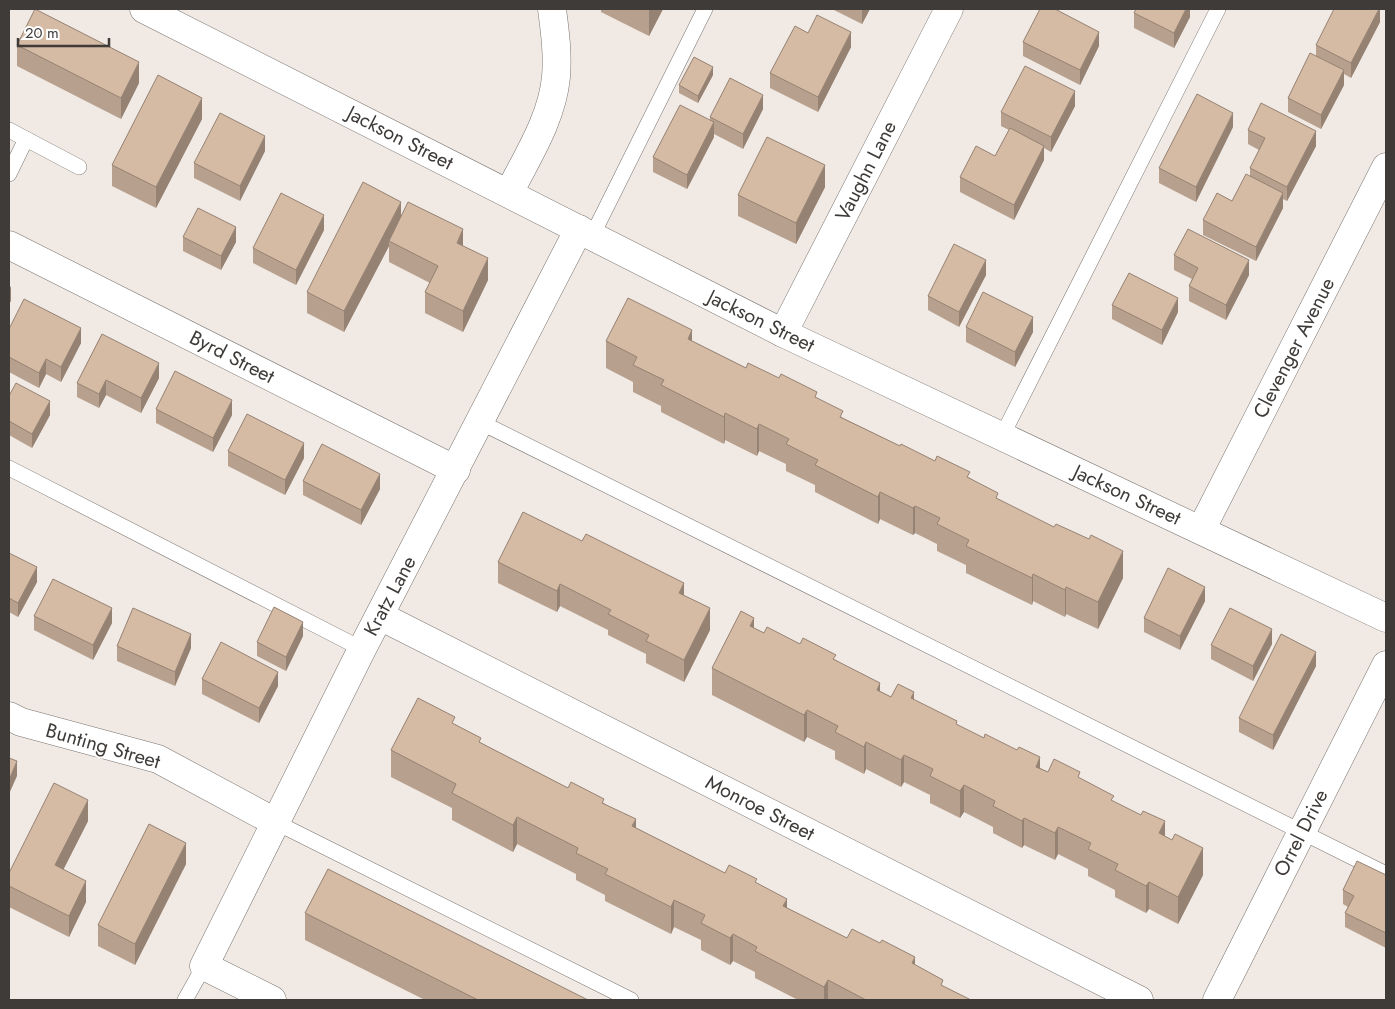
<svg xmlns="http://www.w3.org/2000/svg" width="1395" height="1009" viewBox="0 0 1395 1009" font-family="Jost,sans-serif">
<style>
.lines{fill:none;stroke-linecap:round;stroke-linejoin:round}
.service-casing{stroke:#7a746f;stroke-width:16}
.minor-casing{stroke:#7a746f;stroke-width:29}
.tertiary-casing{stroke:#7a746f;stroke-width:29}
.service{stroke:#fff;stroke-width:15}
.minor{stroke:#fff;stroke-width:28}
.tertiary{stroke:#fff;stroke-width:28}
.wall{fill:#b7a08d}
.shaded-wall{fill:#958273}
.building{fill:#d5baa4;stroke:#958273}
.labels{text-anchor:middle;dominant-baseline:central;stroke-width:4;stroke-linejoin:round;paint-order:stroke}
.street-label{font-size:20px;fill:#3e3b39;stroke:#fff}
</style>
<rect width="100%" height="100%" fill="#f0e9e4"/>
<g class="lines">
<defs>
<g id="service">
<path d="M9,130L26,139L9,174"/>
<path d="M26,139L79,167"/>
<path d="M592,236L705,9"/>
<path d="M480,422L1386,874"/>
<path d="M1002,436L1218,9"/>
<path d="M9,468L362,649"/>
<path d="M275,822L631,1000"/>
<path d="M185,1000L204,966"/>
</g>
<g id="minor">
<path d="M509,193C527,157 552,119 556,77C558,54 555,32 552,9"/>
<path d="M9,245L456,470"/>
<path d="M783,333L949,9"/>
<path d="M1201,530L1386,167"/>
<path d="M380,616L1139,1000"/>
<path d="M9,716L21,722L158,759L275,822"/>
<path d="M272,1000L204,966L362,649L579,229"/>
<path d="M1217,1000L1386,665"/>
</g>
<path id="tertiary" d="M144,9L783,333L1386,618"/>
</defs>
<use href="#service" class="service-casing"/>
<use href="#minor" class="minor-casing"/>
<use href="#tertiary" class="tertiary-casing"/>
<use href="#service" class="service"/>
<use href="#minor" class="minor"/>
<use href="#tertiary" class="tertiary"/>
</g>
<g class="wall">
<path d="M601,9H663L649,36L601,12Z"/>
<path d="M832,9H870L862,24Z"/>
<path d="M1190,9V17L1174,48L1134,28V13Z"/>
<path d="M1380,9V22L1351,78L1344,74V85L1321,129L1288,112V98L1316,56V45Z"/>
<path d="M808,33L851,47L818,112L770,88V73Z"/>
<path d="M1023,42L1099,46L1080,85L1023,56Z"/>
<path d="M17,45L139,83L121,119L17,66Z"/>
<path d="M713,75L698,103L679,93V85Z"/>
<path d="M1075,106L1051,152L1044,148V160L1014,220L960,192V177L995,156L1009,130L1001,126V112Z"/>
<path d="M763,109L743,149L714,134V137L687,189L653,172V157L710,120V117Z"/>
<path d="M202,119L156,208L112,186V165Z"/>
<path d="M1233,127L1196,202L1159,183V168Z"/>
<path d="M1248,130L1316,146L1287,201L1283,199V208L1256,261L1203,235V220L1232,201L1250,177V168L1259,150L1248,144Z"/>
<path d="M265,151L240,201L194,178V163Z"/>
<path d="M825,187L796,244L738,216V195Z"/>
<path d="M401,217L463,246L488,280L463,332L425,313V292L430,283L389,262V246L344,332L307,313V292Z"/>
<path d="M324,230L296,285L253,263V248Z"/>
<path d="M183,237L236,242L221,270L183,251Z"/>
<path d="M1174,255L1249,275L1226,320L1189,301V286L1192,279L1174,270Z"/>
<path d="M986,275L959,327L928,310V296Z"/>
<path d="M1112,305L1178,312L1162,345L1112,319Z"/>
<path d="M966,327L1033,332L1015,367L966,342Z"/>
<path d="M9,329L81,343L61,382L46,374L39,388L9,372Z"/>
<path d="M102,334L159,378L141,413L106,395L99,408L77,397V383Z"/>
<path d="M606,341H692L746,368L817,398L843,418L900,446L970,478L998,499L1123,578L1098,629L1066,614L1065,617L1033,601L1032,605L966,573V565L937,551V544L915,533L913,535L880,519L878,524L815,492V485L786,471V464L759,451L757,456L725,440L724,444L661,412V406L633,392V382L606,368Z"/>
<path d="M9,396L50,415L32,448L9,435Z"/>
<path d="M156,409L232,415L213,452L156,423Z"/>
<path d="M228,451L304,458L285,495L228,466Z"/>
<path d="M303,481L380,489L361,525L303,495Z"/>
<path d="M582,541L684,595L710,630L684,682L646,663V654L608,635V630L560,606L557,612L498,583V562Z"/>
<path d="M9,553L37,582L18,617L9,612Z"/>
<path d="M1205,601L1180,650L1144,632V618Z"/>
<path d="M34,616L112,623L93,660L34,630Z"/>
<path d="M754,628L764,633L800,644L836,660L880,691L891,697L914,700L957,725L1048,772L1080,779L1165,836L1203,875L1178,924L1149,909L1146,913L1115,897V890L1088,876V869L1058,854L1055,860L1024,845L1022,848L993,833V827L964,812L960,818L930,803V795L904,782L901,787L866,769L864,774L835,759V751L807,737L804,742L712,695V668Z"/>
<path d="M303,636L286,671L257,656V642Z"/>
<path d="M1272,644L1253,681L1211,659V645Z"/>
<path d="M117,646L191,648L175,686L117,661Z"/>
<path d="M1316,666L1273,750L1239,732V718Z"/>
<path d="M202,679L278,686L259,723L202,694Z"/>
<path d="M455,724L481,743L568,788L604,803L636,828L725,873L757,883L787,908L847,938L915,965L943,986L971,1000H798L755,978V972L733,961L730,965L701,950V940L674,927L671,934L605,901V895L576,880V874L517,844L513,852L452,820V808L391,777V750Z"/>
<path d="M88,821L63,870L86,902L69,937L9,907V873Z"/>
<path d="M186,864L135,965L98,946V925Z"/>
<path d="M1386,875V948L1345,927V913L1348,907L1343,904V890Z"/>
<path d="M305,913L588,1000H425L305,940Z"/>
</g>
<g class="shaded-wall">
<path d="M649,9H663L649,36Z"/>
<path d="M862,9H870L862,24Z"/>
<path d="M1186,9H1190V17L1174,48V33Z"/>
<path d="M1379,9H1380V22L1351,78V63Z"/>
<path d="M851,32V47L818,112V97Z"/>
<path d="M1099,32V46L1080,85V70Z"/>
<path d="M139,62V83L121,119V98Z"/>
<path d="M713,67V75L698,103V96Z"/>
<path d="M1344,70V85L1321,129V115Z"/>
<path d="M1075,91V106L1051,152V137Z"/>
<path d="M763,95V109L743,149V134Z"/>
<path d="M202,98V119L156,208V187Z"/>
<path d="M1233,113V127L1196,202V187Z"/>
<path d="M714,122V137L687,189V175Z"/>
<path d="M1316,131V146L1287,201V187Z"/>
<path d="M265,136V151L240,201V186Z"/>
<path d="M1044,146V160L1014,220V205Z"/>
<path d="M825,165V187L796,244V223Z"/>
<path d="M1283,193V208L1256,261V247Z"/>
<path d="M401,202V223L389,241V246L344,332V311Z"/>
<path d="M324,215V230L296,285V270Z"/>
<path d="M236,227V242L221,270V256Z"/>
<path d="M463,229V251L457,243Z"/>
<path d="M488,258V280L463,332V311Z"/>
<path d="M986,260V275L959,327V312Z"/>
<path d="M1249,260V275L1226,320V305Z"/>
<path d="M11,286V301L9,304V289Z"/>
<path d="M1178,298V312L1162,345V330Z"/>
<path d="M1033,317V332L1015,367V352Z"/>
<path d="M81,328V343L61,382V367Z"/>
<path d="M692,330V357L688,339Z"/>
<path d="M46,359V374L39,388V373Z"/>
<path d="M159,363V378L141,413V398Z"/>
<path d="M106,380V395L99,408V394Z"/>
<path d="M232,400V415L213,452V438Z"/>
<path d="M50,401V415L32,448V434Z"/>
<path d="M725,413V440L724,444V417Z"/>
<path d="M759,424V451L757,456V429Z"/>
<path d="M304,443V458L285,495V480Z"/>
<path d="M380,474V489L361,525V510Z"/>
<path d="M880,492V519L878,524V497Z"/>
<path d="M915,506V533L913,535V508Z"/>
<path d="M1123,551V578L1098,629V602Z"/>
<path d="M37,567V582L18,617V603Z"/>
<path d="M1033,574V601L1032,605V578Z"/>
<path d="M684,583V604L679,593Z"/>
<path d="M560,584V606L557,612V591Z"/>
<path d="M1066,587V614L1065,617V590Z"/>
<path d="M1205,587V601L1180,650V636Z"/>
<path d="M112,608V623L93,660V645Z"/>
<path d="M710,608V630L684,682V660Z"/>
<path d="M754,618V645L750,626Z"/>
<path d="M303,622V636L286,671V657Z"/>
<path d="M1272,629V644L1253,681V666Z"/>
<path d="M191,634V648L175,686V672Z"/>
<path d="M1316,652V666L1273,750V735Z"/>
<path d="M278,672V686L259,723V708Z"/>
<path d="M880,683V710L877,690Z"/>
<path d="M914,692V719L911,698Z"/>
<path d="M807,710V737L804,742V715Z"/>
<path d="M866,742V769L864,774V747Z"/>
<path d="M904,755V782L901,787V760Z"/>
<path d="M1040,757V784L1036,767Z"/>
<path d="M17,761V776L9,794V780Z"/>
<path d="M964,785V812L960,818V791Z"/>
<path d="M88,800V821L55,886V865Z"/>
<path d="M517,817V844L513,852V825Z"/>
<path d="M1024,818V845L1022,848V821Z"/>
<path d="M636,819V846L632,826Z"/>
<path d="M1165,821V848L1159,833Z"/>
<path d="M1058,827V854L1055,860V833Z"/>
<path d="M186,843V864L135,965V944Z"/>
<path d="M1203,848V875L1178,924V897Z"/>
<path d="M86,881V902L69,937V916Z"/>
<path d="M1149,882V909L1146,913V886Z"/>
<path d="M787,899V926L783,906Z"/>
<path d="M674,900V927L671,934V907Z"/>
<path d="M733,934V961L730,965V938Z"/>
<path d="M915,957V984L912,963Z"/>
<path d="M828,980V1000H824V987Z"/>
</g>
<g class="building">
<path d="M35,9L139,62L121,98L17,45Z"/>
<path d="M1040,9H1055L1099,32L1080,70L1023,42Z"/>
<path d="M1136,9H1186L1174,33L1134,13Z"/>
<path d="M1334,9H1379L1351,63L1316,45Z"/>
<path d="M817,15L851,32L818,97L770,73L795,26L808,33Z"/>
<path d="M1310,53L1344,70L1321,115L1288,98Z"/>
<path d="M694,57L713,67L698,96L679,85Z"/>
<path d="M1025,66L1075,91L1051,137L1001,112Z"/>
<path d="M158,75L202,98L156,187L112,165Z"/>
<path d="M730,78L763,95L743,134L710,117Z"/>
<path d="M1197,94L1233,113L1196,187L1159,168Z"/>
<path d="M1261,103L1316,131L1287,187L1250,168L1265,138L1248,130Z"/>
<path d="M680,105L714,122L687,175L653,157Z"/>
<path d="M220,113L265,136L240,186L194,163Z"/>
<path d="M1010,128L1044,146L1014,205L960,177L976,146L995,156Z"/>
<path d="M767,137L825,165L796,223L738,195Z"/>
<path d="M1246,174L1283,193L1256,247L1203,220L1217,193L1232,201Z"/>
<path d="M363,182L401,202L344,311L307,292Z"/>
<path d="M281,193L324,215L296,270L253,248Z"/>
<path d="M408,202L463,229L457,243L488,258L463,311L425,292L438,266L389,241Z"/>
<path d="M198,208L236,227L221,256L183,237Z"/>
<path d="M1188,229L1249,260L1226,305L1189,286L1198,268L1174,255Z"/>
<path d="M954,244L986,260L959,312L928,296Z"/>
<path d="M1129,273L1178,298L1162,330L1112,305Z"/>
<path d="M983,292L1033,317L1015,352L966,327Z"/>
<path d="M628,298L692,330L688,339L746,368L748,363L779,378L781,374L817,392L815,397L843,411L840,417L900,446L901,444L935,461L937,456L970,472L967,477L998,493L996,498L1054,527L1056,524L1089,539L1091,535L1123,551L1098,602L1066,587L1065,590L1033,574L1032,578L966,546L969,540L937,524L940,518L915,506L913,508L880,492L878,497L815,465L818,460L786,444L789,439L759,424L757,429L725,413L724,417L661,385L664,380L633,365L637,357L606,341Z"/>
<path d="M24,299L81,328L61,367L46,359L39,373L9,357V329Z"/>
<path d="M102,334L159,363L141,398L106,380L99,394L77,383Z"/>
<path d="M175,371L232,400L213,438L156,409Z"/>
<path d="M16,383L50,401L32,434L9,421V396Z"/>
<path d="M247,414L304,443L285,480L228,451Z"/>
<path d="M322,444L380,474L361,510L303,481Z"/>
<path d="M523,512L582,541L586,534L684,583L679,593L710,608L684,660L646,641L649,635L608,614L611,610L560,584L557,591L498,562Z"/>
<path d="M9,553L37,567L18,603L9,598Z"/>
<path d="M1168,568L1205,587L1180,636L1144,618Z"/>
<path d="M53,579L112,608L93,645L34,616Z"/>
<path d="M274,607L303,622L286,657L257,642Z"/>
<path d="M133,608L191,634L175,672L117,646Z"/>
<path d="M1230,608L1272,629L1253,666L1211,645Z"/>
<path d="M741,611L754,618L750,626L764,633L767,627L800,644L803,638L836,655L833,659L880,683L877,690L891,697L898,684L914,692L911,698L957,721L956,724L984,738L985,734L1017,750L1019,747L1040,757L1036,767L1048,772L1054,759L1080,772L1078,777L1114,796L1111,800L1141,815L1143,811L1165,821L1159,833L1172,840L1175,834L1203,848L1178,897L1149,882L1146,886L1115,870L1118,864L1088,849L1091,843L1058,827L1055,833L1024,818L1022,821L993,806L995,801L964,785L960,791L930,776L933,769L904,755L901,760L866,742L864,747L835,732L838,726L807,710L804,715L712,668Z"/>
<path d="M1281,634L1316,652L1273,735L1239,718Z"/>
<path d="M221,642L278,672L259,708L202,679Z"/>
<path d="M418,698L455,717L452,723L481,738L479,742L568,788L571,782L604,799L602,803L636,819L632,826L725,873L729,865L757,879L755,882L787,899L783,906L847,938L852,929L880,943L882,940L915,957L912,963L943,980L941,985L971,1000H866L828,980L824,987L755,951L757,947L733,934L730,938L701,923L705,915L674,900L671,907L605,874L608,869L576,853L578,848L517,817L513,825L452,793L456,784L391,750Z"/>
<path d="M9,758L17,761L9,780Z"/>
<path d="M54,783L88,800L55,865L86,881L69,916L9,886V873Z"/>
<path d="M149,824L186,843L135,944L98,925Z"/>
<path d="M1357,861L1386,875V933L1345,913L1354,896L1343,890Z"/>
<path d="M328,869L588,1000H478L305,913Z"/>
</g>
<g class="labels">
<g class="street-label">
<text transform="translate(400 138) rotate(27)">Jackson Street</text>
<text transform="translate(866 171) rotate(-63)">Vaughn Lane</text>
<text transform="translate(761 321) rotate(26)">Jackson Street</text>
<text transform="translate(1294 348) rotate(-63)">Clevenger Avenue</text>
<text transform="translate(232 357) rotate(27)">Byrd Street</text>
<text transform="translate(1127 495) rotate(25)">Jackson Street</text>
<text transform="translate(390 596) rotate(-62)">Kratz Lane</text>
<text transform="translate(103 746) rotate(16)">Bunting Street</text>
<text transform="translate(760 808) rotate(27)">Monroe Street</text>
<text transform="translate(1301 833) rotate(-63)">Orrel Drive</text>
</g>
</g>
<rect width="1395" height="1009" fill="none" stroke="#3e3b39" stroke-width="20"/>
<path d="M18 38v8h91v-8" fill="none" stroke="#3e3b39" stroke-width="2.5"/>
<text x="25" y="38" font-size="15" fill="#3e3b39" stroke="#ffffff" stroke-width="4" paint-order="stroke">20 m</text>
</svg>
